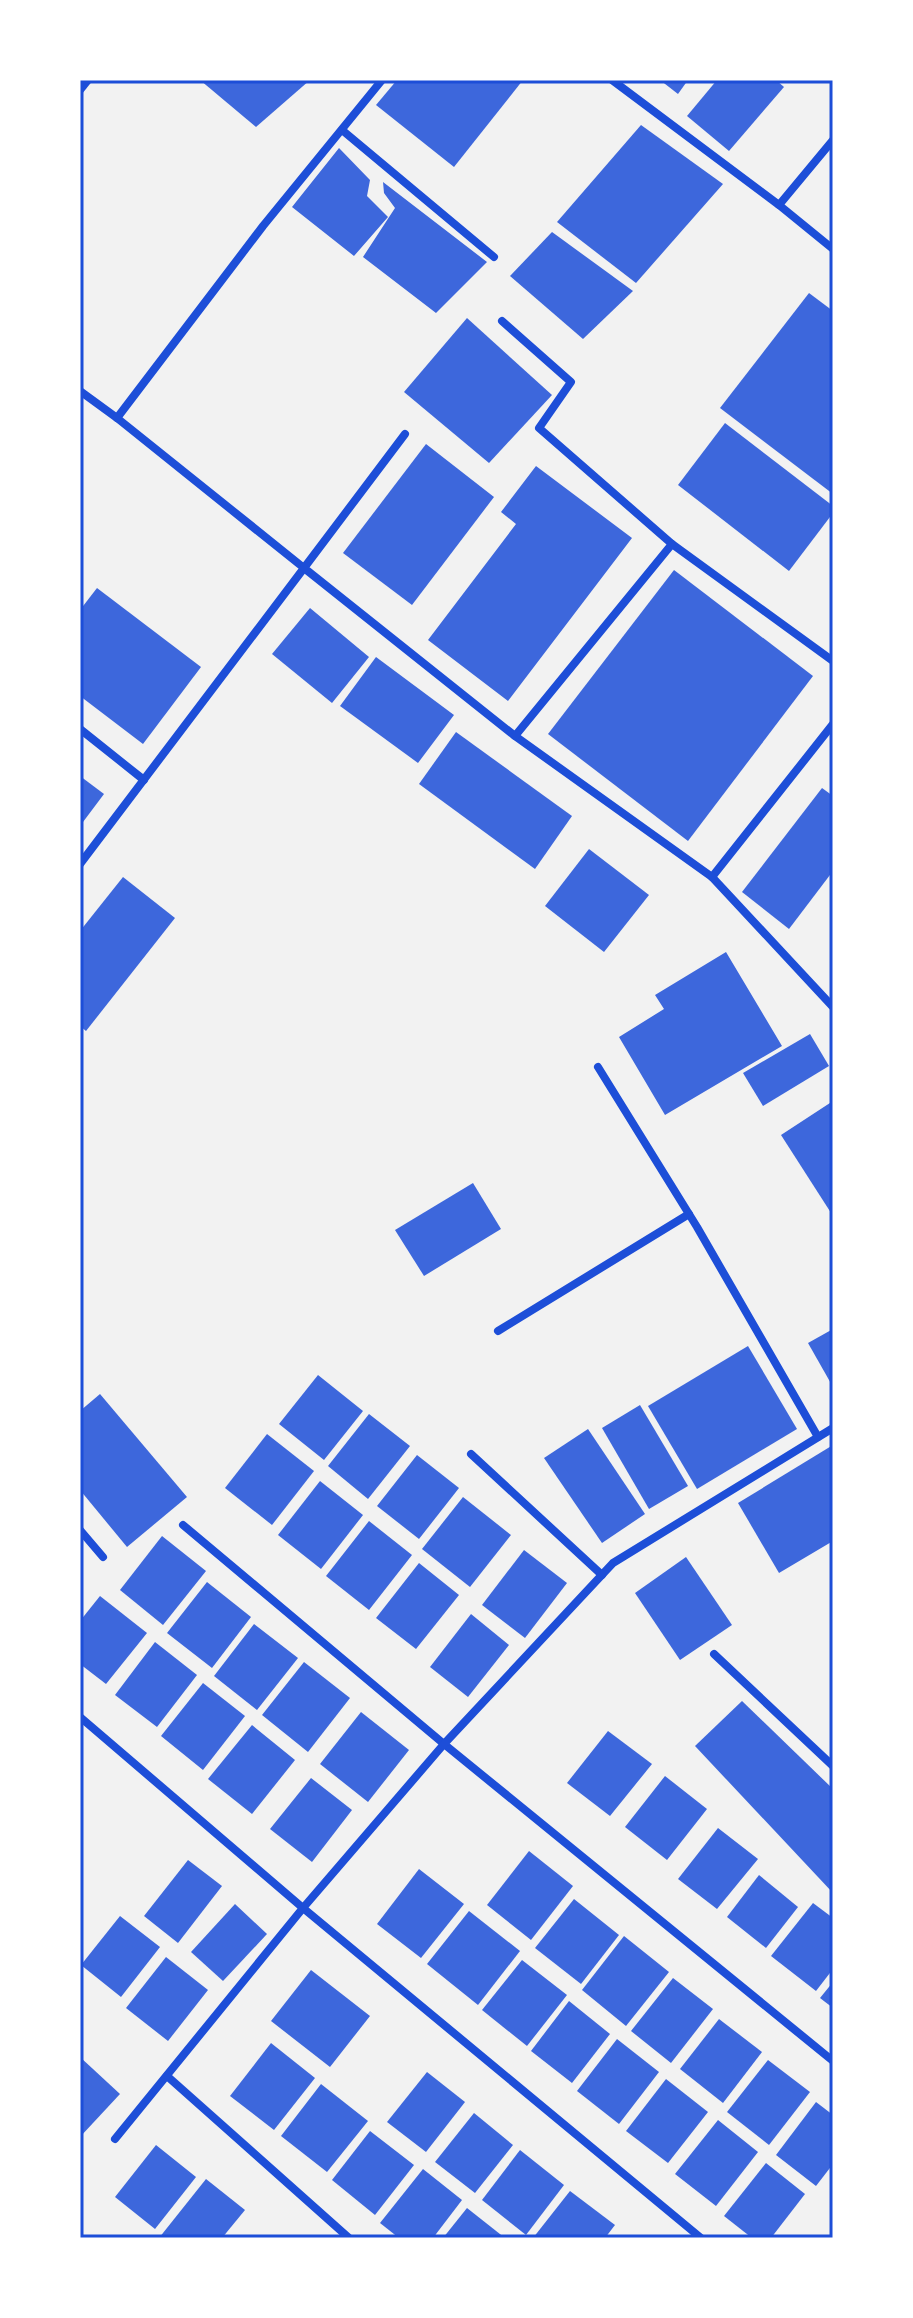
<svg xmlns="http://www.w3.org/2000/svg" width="913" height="2318" viewBox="0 0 913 2318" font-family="Roboto,sans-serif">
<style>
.building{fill:#3d67dc}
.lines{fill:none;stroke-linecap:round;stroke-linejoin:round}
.minor{stroke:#1d4ed8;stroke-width:8}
.neatline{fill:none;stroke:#1d4ed8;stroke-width:3}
</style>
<rect width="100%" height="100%" fill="#f2f2f2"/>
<g class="building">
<path d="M200,80H310L256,127Z"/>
<path d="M397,80H523L454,167L376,105Z"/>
<path d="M660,80H688L678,94Z"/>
<path d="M717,80H776L784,87L729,151L687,116Z"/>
<path d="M641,125L723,184L636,283L557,222Z"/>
<path d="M339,148L370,180L367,196L388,217L354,256L292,207Z"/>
<path d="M383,182L487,262L436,313L363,257L395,208L384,193Z"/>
<path d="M552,232L633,291L583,339L510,276Z"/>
<path d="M809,293L833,311V494L720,408Z"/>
<path d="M467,318L552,395L489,463L404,392Z"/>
<path d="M725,423L833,506V513L789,571L678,485Z"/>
<path d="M426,444L494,497L412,605L343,553Z"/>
<path d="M536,466L632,538L508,701L428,640L516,524L501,512Z"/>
<path d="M674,570L813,676L688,841L548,734Z"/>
<path d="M97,588L201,667L143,744L80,696V610Z"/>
<path d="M310,608L369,657L332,703L272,654Z"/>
<path d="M376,657L454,715L418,763L340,706Z"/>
<path d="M456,732L572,816L535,869L419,784Z"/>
<path d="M80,776L104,794L80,826Z"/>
<path d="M822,788L833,796V871L789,929L742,892Z"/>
<path d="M589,849L649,895L604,952L545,906Z"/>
<path d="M123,877L175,918L86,1031L80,1026V931Z"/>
<path d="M726,952L782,1046L665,1115L619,1037L664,1009L655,995Z"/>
<path d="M810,1034L829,1066L763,1106L743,1073Z"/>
<path d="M833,1101V1216L781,1135Z"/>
<path d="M473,1183L501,1229L424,1276L395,1230Z"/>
<path d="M833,1329V1387L808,1343Z"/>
<path d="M748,1346L797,1429L697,1489L648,1406Z"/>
<path d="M318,1375L363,1411L324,1460L279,1424Z"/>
<path d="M100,1394L187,1497L127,1547L80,1490V1411Z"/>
<path d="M640,1405L688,1486L649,1509L602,1428Z"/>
<path d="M369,1414L410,1446L368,1499L328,1466Z"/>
<path d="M588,1429L645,1514L602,1543L544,1458Z"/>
<path d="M267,1434L314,1471L272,1525L225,1488Z"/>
<path d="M833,1445V1541L779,1573L738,1503Z"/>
<path d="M417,1455L459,1488L419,1539L377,1506Z"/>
<path d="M320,1481L363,1515L321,1569L278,1535Z"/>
<path d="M463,1497L511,1535L470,1587L422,1549Z"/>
<path d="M369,1521L412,1555L369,1610L326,1576Z"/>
<path d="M162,1536L206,1571L163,1625L120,1590Z"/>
<path d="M524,1550L567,1583L525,1638L482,1605Z"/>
<path d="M686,1557L732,1625L680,1660L635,1593Z"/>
<path d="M419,1563L459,1595L416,1649L376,1618Z"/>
<path d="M207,1582L251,1617L212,1668L167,1633Z"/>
<path d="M100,1596L147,1633L106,1684L80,1664V1621Z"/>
<path d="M471,1614L509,1645L468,1697L430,1667Z"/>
<path d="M254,1624L298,1658L257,1710L214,1676Z"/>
<path d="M155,1642L197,1675L157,1727L115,1695Z"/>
<path d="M304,1662L350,1698L308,1752L262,1715Z"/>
<path d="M203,1683L245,1716L203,1770L161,1736Z"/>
<path d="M742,1701L833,1789V1893L695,1746Z"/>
<path d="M361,1712L409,1750L368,1802L320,1764Z"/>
<path d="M252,1725L295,1760L252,1814L208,1779Z"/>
<path d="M608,1731L652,1764L610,1816L567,1783Z"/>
<path d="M665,1776L707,1809L667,1860L625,1827Z"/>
<path d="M311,1778L352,1810L312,1862L270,1829Z"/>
<path d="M718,1828L758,1859L717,1909L678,1879Z"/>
<path d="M529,1851L573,1886L531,1940L487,1905Z"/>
<path d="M188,1860L222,1886L178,1943L144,1916Z"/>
<path d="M419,1869L464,1904L421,1958L377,1924Z"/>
<path d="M759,1875L798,1907L766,1948L727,1917Z"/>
<path d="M574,1899L619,1935L581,1984L535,1948Z"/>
<path d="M813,1903L833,1918V1969L816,1991L771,1956Z"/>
<path d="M235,1904L267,1934L223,1981L191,1952Z"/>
<path d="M469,1911L520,1951L478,2005L427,1964Z"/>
<path d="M120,1916L160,1947L121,1997L81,1965Z"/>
<path d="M624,1936L669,1972L626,2026L582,1990Z"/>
<path d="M166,1957L208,1990L168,2041L126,2008Z"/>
<path d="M522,1960L567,1995L527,2046L482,2010Z"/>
<path d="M311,1970L370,2016L330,2067L271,2021Z"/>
<path d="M673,1978L713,2009L671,2063L631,2031Z"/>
<path d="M833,1982V2008L820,1998Z"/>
<path d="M569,2001L610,2034L572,2083L531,2051Z"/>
<path d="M719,2019L762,2052L723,2103L680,2069Z"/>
<path d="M617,2039L659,2072L619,2124L577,2091Z"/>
<path d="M271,2043L315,2078L274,2130L230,2096Z"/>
<path d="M80,2057L120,2094L80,2137Z"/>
<path d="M768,2060L810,2092L769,2145L727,2112Z"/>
<path d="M427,2072L465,2102L426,2152L387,2122Z"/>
<path d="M666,2079L708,2112L668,2163L626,2131Z"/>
<path d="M321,2084L368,2121L327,2172L281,2136Z"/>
<path d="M816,2102L833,2115V2164L816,2186L776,2155Z"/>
<path d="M474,2113L513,2145L475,2193L435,2162Z"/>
<path d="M718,2120L758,2152L716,2206L675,2174Z"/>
<path d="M370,2131L414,2165L375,2215L332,2180Z"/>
<path d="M156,2145L196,2177L155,2229L115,2197Z"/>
<path d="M520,2150L564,2185L526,2235L482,2200Z"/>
<path d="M766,2163L805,2194L771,2238H752L724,2216Z"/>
<path d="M423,2169L462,2200L433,2238H399L380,2223Z"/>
<path d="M206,2179L245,2210L222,2238H159Z"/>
<path d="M570,2191L615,2225L605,2238H533Z"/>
<path d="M467,2208L505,2238H443Z"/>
</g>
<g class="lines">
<g class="minor">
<path d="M612,80L779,205L833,249"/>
<path d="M80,90L88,80"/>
<path d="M342,130L494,257"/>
<path d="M779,205L833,140"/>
<path d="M502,321L571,382L539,428L672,544L833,661"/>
<path d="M80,391L117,418L304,568L80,864"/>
<path d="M117,418L263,226L382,80"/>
<path d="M405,434L304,568L515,736L712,877L833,1007"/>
<path d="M80,729L144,780"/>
<path d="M515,736L672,544"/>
<path d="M712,877L833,724"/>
<path d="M598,1067L697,1227L818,1437"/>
<path d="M498,1331L689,1214"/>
<path d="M471,1454L602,1575"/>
<path d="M183,1525L444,1744L833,2061"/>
<path d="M80,1530L103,1557"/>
<path d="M714,1654L833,1766"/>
<path d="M80,1717L303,1908L701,2238"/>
<path d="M167,2076L349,2238"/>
<path d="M115,2139L303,1908L444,1744L613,1563L833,1428"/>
</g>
</g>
<rect width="913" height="2318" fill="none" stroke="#ffffff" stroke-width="164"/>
<rect x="82" y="82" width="749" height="2154" class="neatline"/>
</svg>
